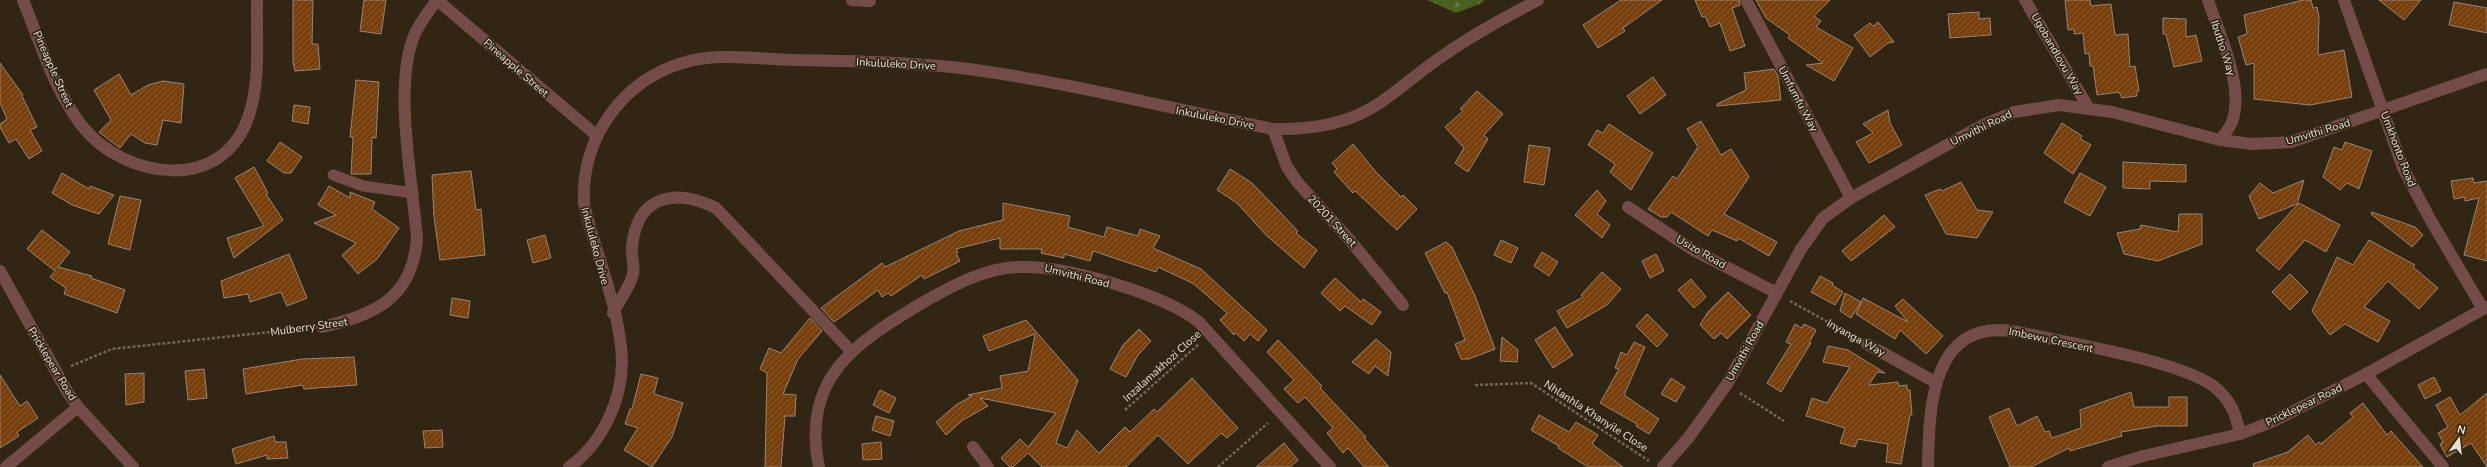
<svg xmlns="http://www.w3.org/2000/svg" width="2487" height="467" viewBox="0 0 2487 467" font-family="'Nunito Sans',sans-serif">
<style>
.forest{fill:url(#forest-firs)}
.building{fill:url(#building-hatch);stroke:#998475}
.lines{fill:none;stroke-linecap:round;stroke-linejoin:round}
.path{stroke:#706757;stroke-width:2.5;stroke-dasharray:3 2;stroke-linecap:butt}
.service{stroke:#734c48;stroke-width:11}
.minor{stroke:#734c48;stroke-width:12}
.labels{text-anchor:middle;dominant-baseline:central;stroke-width:3.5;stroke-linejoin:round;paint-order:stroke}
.street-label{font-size:11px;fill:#e7e0d5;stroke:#312614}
</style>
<defs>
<pattern id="forest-firs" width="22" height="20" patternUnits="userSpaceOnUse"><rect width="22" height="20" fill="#49611d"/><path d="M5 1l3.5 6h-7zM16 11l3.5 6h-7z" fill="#63773d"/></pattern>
<pattern id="building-hatch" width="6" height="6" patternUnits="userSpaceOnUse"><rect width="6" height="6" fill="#763f0b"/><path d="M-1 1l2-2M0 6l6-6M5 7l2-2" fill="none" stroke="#8a5a2e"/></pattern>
</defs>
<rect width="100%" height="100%" fill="#312614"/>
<path class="forest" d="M1427,0H1484L1482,3L1456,13Z"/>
<g class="building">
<path d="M293,0H313L312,44H318L320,69L295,71L293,62Z"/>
<path d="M364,0H386L381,34L360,31Z"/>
<path d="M1621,0H1662L1623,28L1625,31L1598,48L1583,25Z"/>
<path d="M1695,0H1739L1740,5L1732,8L1745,46L1730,51L1720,23L1710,27L1705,16L1702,17Z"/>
<path d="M1756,0H1830L1814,16L1821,21L1816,27L1853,48L1834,81L1806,65L1823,63L1788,38L1790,35L1766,18Z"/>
<path d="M2065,0H2090L2091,6L2111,4L2115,35L2128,34L2130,67L2135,66L2139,91L2136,92L2137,96L2122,98L2119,92L2097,95L2093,66H2090L2089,53L2085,54L2083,33L2074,34V29L2068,30Z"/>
<path d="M2303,0H2311L2313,8L2317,7L2319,17L2318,55L2344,50L2352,97L2310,105L2254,99V63L2246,65L2238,37L2247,34L2244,15Z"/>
<path d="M2379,0H2421L2404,20Z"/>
<path d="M2454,2L2487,8V33L2449,25Z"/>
<path d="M1979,12V19L1990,18L1991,35L1950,38L1948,14Z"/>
<path d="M2163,18L2186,19V37L2196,35L2202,61L2174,67L2166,34H2163Z"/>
<path d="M1878,22L1894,42L1888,43L1870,57L1854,35L1870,23L1873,26Z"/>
<path d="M0,63L23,95L22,96L37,127L30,130L42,151L29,159L16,139L9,143L0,127V124L7,119L0,103Z"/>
<path d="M1774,69L1778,76L1781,100L1717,106V104L1746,90L1744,73Z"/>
<path d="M119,74L131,95L148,85L163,81L184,84L181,123L163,120L157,145L145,143L131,134L120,148L99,132L111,120L94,90Z"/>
<path d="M1653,77L1666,95L1640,114L1627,96Z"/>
<path d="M356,80L379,82L376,138L372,137L371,174H351L353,137H350Z"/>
<path d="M1477,91L1503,114L1484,135L1488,139L1468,172L1455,163L1464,148L1445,127L1463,111L1460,109Z"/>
<path d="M294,105L310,107L308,124L292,121Z"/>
<path d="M1888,110L1890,123L1902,145L1869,163L1856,142L1873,133L1863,124Z"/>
<path d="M1701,121L1721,155L1731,149L1749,177L1724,214L1777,242L1769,256L1738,238L1737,241L1712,230L1708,236L1671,212L1667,217H1661L1648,209L1673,176L1677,179L1698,147L1687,129Z"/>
<path d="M2062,123L2082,136L2080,139L2091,145L2073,174L2044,153Z"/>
<path d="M1609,124L1653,153L1631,190L1610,172L1615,164L1588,145L1597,130L1603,133Z"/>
<path d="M280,142L302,157L291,173H284L267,161Z"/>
<path d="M2345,142L2372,151L2359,189L2347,183L2340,190L2323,177L2334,147L2342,150Z"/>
<path d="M1353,144L1376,172L1401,197L1403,195L1417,209L1397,230L1355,191L1353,193L1334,172L1337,169L1332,163Z"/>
<path d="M1529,145L1550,148L1544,185L1524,182Z"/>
<path d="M2123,162L2186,165V182L2150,181V189L2123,188Z"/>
<path d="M254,167L268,193L266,194L283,220L234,258L227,238L264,226L235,178Z"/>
<path d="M1230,169L1252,183L1298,231L1296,233L1317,250L1304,268L1266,235L1237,203L1217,190Z"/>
<path d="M471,171L476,210L481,209L485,255L440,260L434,217L432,175Z"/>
<path d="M62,173L89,189L90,186L114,195L99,214L72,205L52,193Z"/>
<path d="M2080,173L2106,187L2090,216L2064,202Z"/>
<path d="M2473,178L2474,183L2487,181V261L2464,255L2479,198L2465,201V197L2454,199L2451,181Z"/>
<path d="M2304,180L2297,204L2259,219L2249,196L2260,183L2273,193Z"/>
<path d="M1961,182L1977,210L1993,212L1977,238L1946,234L1925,195L1940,189L1942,191Z"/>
<path d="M329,186L350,198V192L375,202L372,209L399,228L377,259L358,274L342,255L356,243L314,223L336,215L318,205Z"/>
<path d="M1597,190L1606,201L1597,214L1610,225L1602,238L1575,215Z"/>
<path d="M120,196L141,200L130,250L108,244Z"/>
<path d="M1003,203L1070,216L1068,227L1104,237L1107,227L1138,236L1140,229L1160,236L1153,248L1201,269L1267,330L1258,341L1250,334L1244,341L1236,333L1234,335L1220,320L1227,313L1194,284L1158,267L1156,272L1093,251L1090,261L1064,254V258L1041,253L1042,249H1000V238L956,249L958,252L956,253L960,261L924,279L922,275L891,296L888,293L882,297L878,290L834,322L821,308L882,263L885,267L959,231L1003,220Z"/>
<path d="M2299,203L2340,225L2326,252L2305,240L2279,270L2256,250Z"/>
<path d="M2372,212L2415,227L2423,235L2412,247L2371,214Z"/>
<path d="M2179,214H2202V244L2158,261L2124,254L2117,233L2140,229L2141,225L2178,232Z"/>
<path d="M1884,215L1895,227L1851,261L1842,251Z"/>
<path d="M42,230L70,252L58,267L92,276L91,278L125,290L117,313L64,294L66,288L50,277L55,271L27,249Z"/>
<path d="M545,235L551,258L533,263L527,240Z"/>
<path d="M1501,240L1518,248L1511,263L1494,255Z"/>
<path d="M2369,240L2415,265L2413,267L2438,288L2419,309L2388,281L2364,307L2390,321L2378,342L2345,324L2330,335L2312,311L2337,257L2353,265Z"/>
<path d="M1446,242L1452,247L1475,296L1495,349L1469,359H1461L1455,344L1465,340L1447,292L1445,293L1425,253Z"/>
<path d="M1542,252L1558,262L1549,276L1534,266Z"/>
<path d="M289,254L307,298L287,306L281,292L250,302L248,294L224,298L221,281Z"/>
<path d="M1656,254L1664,271L1650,278L1642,261Z"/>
<path d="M1602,272L1621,289L1607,305L1567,328L1557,311L1583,297L1581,295Z"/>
<path d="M2290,274L2308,292L2290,310L2272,292Z"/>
<path d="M1820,276L1833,283L1832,285L1843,292L1835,305L1811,292Z"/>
<path d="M1335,278L1361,302L1363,299L1381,312L1372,325L1345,306L1340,311L1321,293Z"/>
<path d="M1691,279L1706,297L1694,308L1678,290Z"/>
<path d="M1728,292L1751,315L1727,339L1721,333L1714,339L1700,325L1708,312Z"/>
<path d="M1845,293L1861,302L1851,318L1840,311Z"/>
<path d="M452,298L470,301L468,318L450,315Z"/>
<path d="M1863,298L1908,322L1895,306L1903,299L1943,336L1926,354L1900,330L1895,339L1856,314Z"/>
<path d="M1647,314L1668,335L1657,347L1636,326Z"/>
<path d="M810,318L822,331L798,359L783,394L796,395L795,416H785L781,467H765L767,373L760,369L769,348L781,353Z"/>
<path d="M1026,320L1078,380L1056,443L1067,448L1077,430L1099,453L1125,427L1130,432L1154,409L1157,412L1192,378L1238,428L1227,438L1221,433L1188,464L1158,435L1126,467H1042L1028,453L1013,467H1010L1001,458L1020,439L1028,447L1056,413L980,398L988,406L963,420L946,435L936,422L956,405L972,396L968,395L1002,388L1000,376L1028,371L1035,334L989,351L983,336Z"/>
<path d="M1795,324L1802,328L1804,324L1816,330L1809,343H1811L1781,392L1767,383L1791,344L1786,342Z"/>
<path d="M1555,327L1573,355L1553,368L1535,340Z"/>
<path d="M1139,329L1151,341L1138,355L1126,377L1110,369L1123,345Z"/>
<path d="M1502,337L1518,350L1517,362L1500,361Z"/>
<path d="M1376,339L1391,352L1388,376L1375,366L1369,374L1352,362Z"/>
<path d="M1278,340L1322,386L1320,388L1366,437L1364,438L1389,467H1364L1348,448L1343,453L1327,433L1333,428L1305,397L1298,403L1284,389L1294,380L1267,352Z"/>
<path d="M1634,342L1645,347L1624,395L1659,419L1649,434L1636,426L1637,424L1600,403L1619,369L1615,368L1621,352L1627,355Z"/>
<path d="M1828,346L1848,350L1885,373L1877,372L1869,385L1898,382L1899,386L1907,385V390H1910L1912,415H1910L1901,464L1886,462L1888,444L1858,439L1855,447L1840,443L1845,428L1806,416L1812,398L1827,403L1850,367L1823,362Z"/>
<path d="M354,357L357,385L304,389L303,385L246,394L243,369L302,359Z"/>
<path d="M204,369L207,398L188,400L185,371Z"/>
<path d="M144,373V402L126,405L125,374Z"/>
<path d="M641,374L658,378L654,394L683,403L672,437L652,467L624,450L638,428L625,424L630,409H632Z"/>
<path d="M0,375L20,406L27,401L38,418L17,432L19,436L0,448Z"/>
<path d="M2434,377L2441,391L2425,399L2418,385Z"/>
<path d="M1671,378L1685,387L1676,402L1661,394Z"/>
<path d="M880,390L896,398L889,413L873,405Z"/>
<path d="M2131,392L2134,407H2169V397H2187V426H2157L2121,432L2122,436L2070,451L2069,448L2031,467H2010L1989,417L2009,408L2017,426L2037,416L2045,432L2049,431L2052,438L2081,428L2080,410Z"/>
<path d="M2487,393V467L2471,443L2447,457L2440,444L2443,442L2438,433L2448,427L2436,405L2450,397L2460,415Z"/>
<path d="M2363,403L2387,435L2391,431L2423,467H2254L2253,464L2288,452L2308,435L2316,445L2319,442L2321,444L2353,417L2350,413Z"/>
<path d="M1539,415L1569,432L1576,422L1598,435L1592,444L1623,467H1588L1558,448L1559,446L1531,430Z"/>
<path d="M876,416L894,421L890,436L872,430Z"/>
<path d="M442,430L443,447L425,448L423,431Z"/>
<path d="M274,436L275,442H286L288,458L267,459V455L236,464L232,449Z"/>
<path d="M881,442L882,459L863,460L862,444Z"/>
<path d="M1284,443L1298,460L1290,467H1256Z"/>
</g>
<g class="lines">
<g class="path">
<path d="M1790,301L1853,336"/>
<path d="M71,366L112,349L307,328"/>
<path d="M1475,385L1531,383L1649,461"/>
<path d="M1740,393L1784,421"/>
<path d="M1125,410L1199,344"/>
<path d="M1218,467L1268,423"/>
</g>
<path class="service" d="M333,175L363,186L413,193"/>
<g class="minor">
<path d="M23,0C40,42 54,90 82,126C125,180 224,194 249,115C261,79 256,37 257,0"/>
<path d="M437,0L596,135"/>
<path d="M852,0L870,1"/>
<path d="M1746,0L1851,198"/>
<path d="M2025,0L2088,107"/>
<path d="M2208,0C2219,34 2245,87 2232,122C2229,129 2224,135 2220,140"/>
<path d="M2344,0L2403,168L2430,219L2483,309"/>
<path d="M1273,129L1287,167L1298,183L1349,239L1403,305"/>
<path d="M1628,207L1693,250L1777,293"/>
<path d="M0,271L68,393L78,407L133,467"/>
<path d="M613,313C619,301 630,287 633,274C635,266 631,256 632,247C637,195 675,188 716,208L851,351"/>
<path d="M322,327C374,315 412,299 417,239C413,183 393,87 414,36C419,23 429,11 437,0"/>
<path d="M1867,344L1935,382"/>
<path d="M2366,374L2443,467"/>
<path d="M973,447L988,467"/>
<path d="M6,467L78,407"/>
<path d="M569,467C601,445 622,401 622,362C621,310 595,254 584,203C581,139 621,82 682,63C715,52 757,59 792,60C851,61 910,62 969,69C1071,83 1172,109 1273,129C1309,130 1348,124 1378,104C1401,89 1421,70 1444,55C1474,34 1506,17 1538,0"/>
<path d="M819,467C801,378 855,343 922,303C952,286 984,268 1019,267C1065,265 1163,294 1199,322L1330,467"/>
<path d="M1663,467L1689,437L1727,384L1801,249L1823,218L1851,198L1983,125L2014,112L2059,105L2112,112L2220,140L2252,144L2291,142L2487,74"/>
<path d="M1928,467C1929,407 1931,316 2018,332C2063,342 2185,361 2217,389C2232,403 2236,415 2240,434"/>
<path d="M2108,467L2143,456L2240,434L2274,421L2366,374L2487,307"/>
</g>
</g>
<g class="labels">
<g class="street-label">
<text transform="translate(2223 48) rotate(72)">Ibutho Way</text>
<text transform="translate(2057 54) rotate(60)">Ugobandlovu Way</text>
<text transform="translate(896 64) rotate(3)">Inkululeko Drive</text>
<text transform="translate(516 68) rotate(41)">Pineapple Street</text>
<text transform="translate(53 69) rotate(66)">Pineapple Street</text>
<text transform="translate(1798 99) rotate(62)">Umfumfu Way</text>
<text transform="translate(1215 118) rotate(11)">Inkululeko Drive</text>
<text transform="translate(1981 128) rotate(-26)">Umvithi Road</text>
<text transform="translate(2318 132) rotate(-17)">Umvithi Road</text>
<text transform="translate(2398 149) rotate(69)">Umkhonto Road</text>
<text transform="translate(1332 221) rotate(47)">20201 Street</text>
<text transform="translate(595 246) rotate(75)">Inkululeko Drive</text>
<text transform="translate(1701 252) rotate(30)">Usizo Road</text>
<text transform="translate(1077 276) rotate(14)">Umvithi Road</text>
<text transform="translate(309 327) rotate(-8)">Mulberry Street</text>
<text transform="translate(1856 338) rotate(29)">Inyanga Way</text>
<text transform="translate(2051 340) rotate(12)">Imbewu Crescent</text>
<text transform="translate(1745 351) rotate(-61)">Umvithi Road</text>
<text transform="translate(52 364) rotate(59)">Pricklepear Road</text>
<text transform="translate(1162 366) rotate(-42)">Inzalamakhozi Close</text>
<text transform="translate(2304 405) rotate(-26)">Pricklepear Road</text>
<text transform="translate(1596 416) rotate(33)">Nhlanhla Khanyile Close</text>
</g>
</g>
<g transform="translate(2459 439) rotate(15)" stroke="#312614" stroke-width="3" paint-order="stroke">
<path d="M0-3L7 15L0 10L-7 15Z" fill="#e7e0d5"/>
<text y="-6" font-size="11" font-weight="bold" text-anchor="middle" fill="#e7e0d5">N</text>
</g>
</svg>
